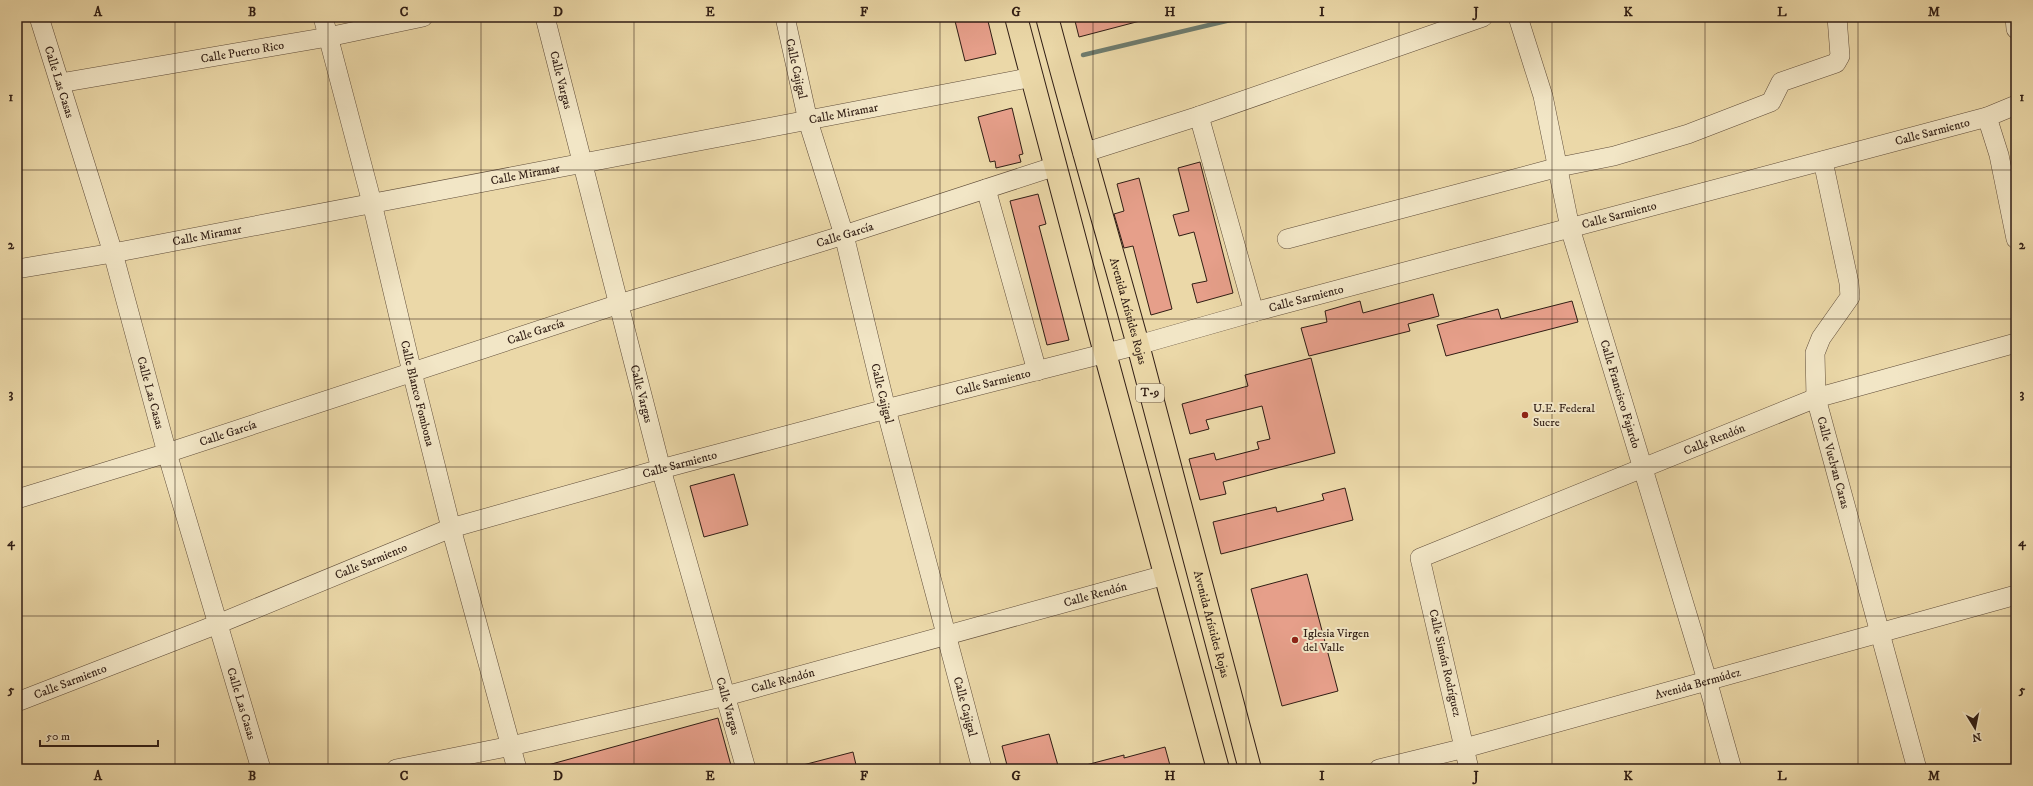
<svg xmlns="http://www.w3.org/2000/svg" width="2033" height="786" viewBox="0 0 2033 786" font-family="'IM FELL DW Pica',serif">
<style>
.lines{fill:none;stroke-linecap:round;stroke-linejoin:round}
.stream{stroke:#6e7b6d;stroke-width:4.5}
.building{fill:#e69f8a;stroke:#301d14}
.minor-casing{stroke:#5f4c39;stroke-width:20}
.primary-casing{stroke:#301d14;stroke-width:24}
.minor{stroke:#f2e6c6;stroke-width:19}
.primary{stroke:#ebd8a8;stroke-width:22}
.grid{fill:none;stroke:#301d14;stroke-width:1;stroke-opacity:0.55}
.poi-dot{fill:#8f2418;stroke:#f2e6c6;stroke-width:1.5}
.labels{text-anchor:middle;dominant-baseline:central;stroke-width:4;stroke-linejoin:round;paint-order:stroke}
.shield{fill:#f2e6c6;stroke:#6a5949;stroke-width:1}
.shield-label{font-size:11px;font-weight:bold;fill:#301d14}
.street-label{font-size:12px;fill:#301d14;stroke:#f2e6c6}
.poi-label{font-size:12px;fill:#301d14;stroke:#f2e6c6;text-anchor:start}
.neatline{fill:none;stroke:#301d14;stroke-width:1.5}
.grid-label{font-size:13px;text-anchor:middle;font-weight:bold;fill:#301d14}
</style>
<rect width="100%" height="100%" fill="#ebd8a8"/>
<filter id="stains"><feTurbulence type="fractalNoise" baseFrequency=".005" numOctaves="4"/><feColorMatrix values="0 0 0 0 .2 0 0 0 0 .09 0 0 0 0 .02 0 0 0 .5 -.17"/></filter>
<radialGradient id="worn" r=".72"><stop offset=".6" stop-color="#630" stop-opacity="0"/><stop offset="1" stop-color="#630" stop-opacity=".3"/></radialGradient>
<g class="lines">
<path class="stream" d="M1083,55L1243,17"/>
</g>
<g class="building">
<path d="M954,17H987L996,54L965,61Z"/>
<path d="M1074,17H1139L1140,21L1079,37Z"/>
<path d="M1012,108L1023,154L1019,155L1021,162L996,168L995,161L990,162L978,117Z"/>
<path d="M1200,162L1233,293L1197,303L1192,284L1207,281L1194,232L1179,236L1173,215L1189,211L1178,168Z"/>
<path d="M1139,178L1172,309L1151,315L1133,246L1124,248L1114,214L1124,211L1117,184Z"/>
<path d="M1038,194L1046,224L1039,226L1069,340L1047,345L1010,201Z"/>
<path d="M1433,294L1439,316L1408,324L1410,331L1309,356L1301,328L1327,322L1325,311L1360,301L1363,313Z"/>
<path d="M1572,301L1578,322L1446,356L1437,325L1498,309L1501,319Z"/>
<path d="M1311,358L1335,453L1223,482L1226,494L1200,500L1189,459L1214,453L1216,460L1259,449L1257,442L1270,439L1262,406L1206,420L1209,429L1190,434L1182,404L1248,386L1245,375Z"/>
<path d="M734,474L748,525L704,537L690,486Z"/>
<path d="M1345,488L1353,520L1221,554L1213,522L1276,507L1277,512L1324,500L1322,494Z"/>
<path d="M1307,574L1338,691L1282,706L1251,589Z"/>
<path d="M718,718L732,769H549L548,765Z"/>
<path d="M1049,734L1059,769H1008L1002,746Z"/>
<path d="M1165,747L1171,769H1087L1086,765L1124,755V758Z"/>
<path d="M853,752L857,769H803V765Z"/>
</g>
<g class="lines">
<defs>
<g id="minor">
<path id="s1" d="M39,17L113,253L167,453L261,769"/>
<path id="s2" d="M323,17L372,203L412,372L451,528L517,769"/>
<path id="s3" d="M545,17L661,469L746,769"/>
<path id="s4" d="M785,17L808,121L844,235L886,409L982,769"/>
<path id="s5" d="M1518,17L1543,96L1570,228L1707,680L1732,769"/>
<path d="M2015,17L2016,29"/>
<path id="s6" d="M60,83L328,37L423,17"/>
<path d="M1199,116L1254,312"/>
<path d="M1987,117L1999,155L2016,239"/>
<path d="M1083,153L1199,116L1483,17"/>
<path id="s7" d="M1823,161L1849,283L1850,297L1821,338L1815,353L1816,398L1917,769"/>
<path d="M986,189L1037,371"/>
<path d="M1287,239L1559,167L1614,156L1688,134L1771,102L1781,82L1836,63L1840,56L1837,17"/>
<path id="s8" d="M17,269L113,253L1033,77"/>
<path id="s9" d="M17,499L167,453L619,304L844,235L1056,166"/>
<path id="s10" d="M17,702L218,624L451,528L661,469L886,409L1138,345L1254,312L1987,117L2016,105"/>
<path id="s11" d="M396,769L511,746L726,696L1165,575"/>
<path id="s12" d="M1379,769L1465,748L2016,595"/>
<path id="s13" d="M1469,769L1420,558L1816,398L2016,343"/>
</g>
<g id="primary">
<path d="M1016,17L1105,353L1218,769"/>
<path id="s14" d="M1047,17C1076,127 1108,236 1138,345C1176,486 1212,628 1250,769"/>
</g>
</defs>
<use href="#minor" class="minor-casing"/>
<use href="#primary" class="primary-casing"/>
<use href="#minor" class="minor"/>
<use href="#primary" class="primary"/>
</g>
<path class="grid" d="M175,17V769M328,17V769M481,17V769M634,17V769M787,17V769M940,17V769M1093,17V769M1246,17V769M1399,17V769M1552,17V769M1705,17V769M1858,17V769M17,170H2016M17,319H2016M17,467H2016M17,616H2016"/>
<g class="poi-dot">
<circle cx="1525" cy="415" r="4"/>
<circle cx="1295" cy="640" r="4"/>
</g>
<g class="labels">
<rect class="shield" x="1136" y="384" width="28" height="18" rx="3"/>
<g class="shield-label">
<text x="1150" y="393">T-9</text>
</g>
<g class="street-label">
<text stroke="none"><textPath href="#s6" startOffset="185">Calle Puerto Rico</textPath></text>
<text stroke="none"><textPath href="#s4" startOffset="53">Calle Cajigal</textPath></text>
<text stroke="none"><textPath href="#s3" startOffset="65">Calle Vargas</textPath></text>
<text stroke="none"><textPath href="#s1" startOffset="68">Calle Las Casas</textPath></text>
<text stroke="none"><textPath href="#s8" startOffset="841">Calle Miramar</textPath></text>
<text stroke="none"><textPath href="#s10" startOffset="2001">Calle Sarmiento</textPath></text>
<text stroke="none"><textPath href="#s8" startOffset="517">Calle Miramar</textPath></text>
<text stroke="none"><textPath href="#s10" startOffset="1677">Calle Sarmiento</textPath></text>
<text stroke="none"><textPath href="#s9" startOffset="869">Calle García</textPath></text>
<text stroke="none"><textPath href="#s8" startOffset="193">Calle Miramar</textPath></text>
<text stroke="none"><textPath href="#s10" startOffset="1353">Calle Sarmiento</textPath></text>
<text stroke="none"><textPath href="#s14" startOffset="305">Avenida Arístides Rojas</textPath></text>
<text stroke="none"><textPath href="#s9" startOffset="545">Calle García</textPath></text>
<text stroke="none"><textPath href="#s10" startOffset="1029">Calle Sarmiento</textPath></text>
<text stroke="none"><textPath href="#s1" startOffset="392">Calle Las Casas</textPath></text>
<text stroke="none"><textPath href="#s4" startOffset="389">Calle Cajigal</textPath></text>
<text stroke="none"><textPath href="#s2" startOffset="388">Calle Blanco Fombona</textPath></text>
<text stroke="none"><textPath href="#s3" startOffset="389">Calle Vargas</textPath></text>
<text stroke="none"><textPath href="#s5" startOffset="391">Calle Francisco Fajardo</textPath></text>
<text stroke="none"><textPath href="#s9" startOffset="221">Calle García</textPath></text>
<text stroke="none"><textPath href="#s13" startOffset="534">Calle Rendón</textPath></text>
<text stroke="none"><textPath href="#s7" startOffset="317">Calle Vuelvan Caras</textPath></text>
<text stroke="none"><textPath href="#s10" startOffset="705">Calle Sarmiento</textPath></text>
<text stroke="none"><textPath href="#s10" startOffset="381">Calle Sarmiento</textPath></text>
<text stroke="none"><textPath href="#s11" startOffset="721">Calle Rendón</textPath></text>
<text stroke="none"><textPath href="#s14" startOffset="629">Avenida Arístides Rojas</textPath></text>
<text transform="translate(1445 663) rotate(77)">Calle Simón Rodríguez</text>
<text stroke="none"><textPath href="#s11" startOffset="397">Calle Rendón</textPath></text>
<text stroke="none"><textPath href="#s10" startOffset="57">Calle Sarmiento</textPath></text>
<text stroke="none"><textPath href="#s12" startOffset="330">Avenida Bermúdez</textPath></text>
<text stroke="none"><textPath href="#s1" startOffset="716">Calle Las Casas</textPath></text>
<text stroke="none"><textPath href="#s3" startOffset="713">Calle Vargas</textPath></text>
<text stroke="none"><textPath href="#s4" startOffset="713">Calle Cajigal</textPath></text>
</g>
<g class="poi-label">
<text x="1533" y="408">U.E. Federal<tspan x="1533" dy="14">Sucre</tspan></text>
<text x="1303" y="633">Iglesia Virgen<tspan x="1303" dy="14">del Valle</tspan></text>
</g>
</g>
<rect width="2033" height="786" fill="none" stroke="#ebd8a8" stroke-width="44"/>
<g transform="translate(1975 728) rotate(170)" stroke="#f2e6c6" stroke-width="3" paint-order="stroke">
<path d="M0-3L7 15L0 10L-7 15Z" fill="#301d14"/>
<text y="-6" font-size="11" font-weight="bold" text-anchor="middle" fill="#301d14">N</text>
</g>
<path d="M40 740v6h118v-6" fill="none" stroke="#301d14" stroke-width="2"/>
<text x="46" y="740" font-size="12" fill="#301d14" stroke="#f2e6c6" stroke-width="3" paint-order="stroke">50 m</text>
<rect x="22" y="22" width="1989" height="742" class="neatline"/>
<g class="grid-label">
<text x="98" y="16">A</text>
<text x="252" y="16">B</text>
<text x="404" y="16">C</text>
<text x="558" y="16">D</text>
<text x="710" y="16">E</text>
<text x="864" y="16">F</text>
<text x="1016" y="16">G</text>
<text x="1170" y="16">H</text>
<text x="1322" y="16">I</text>
<text x="1476" y="16">J</text>
<text x="1628" y="16">K</text>
<text x="1782" y="16">L</text>
<text x="1934" y="16">M</text>
<text x="11" y="101">1</text>
<text x="2022" y="101">1</text>
<text x="11" y="249">2</text>
<text x="2022" y="249">2</text>
<text x="11" y="398">3</text>
<text x="2022" y="398">3</text>
<text x="11" y="546">4</text>
<text x="2022" y="546">4</text>
<text x="11" y="694">5</text>
<text x="2022" y="694">5</text>
<text x="98" y="780">A</text>
<text x="252" y="780">B</text>
<text x="404" y="780">C</text>
<text x="558" y="780">D</text>
<text x="710" y="780">E</text>
<text x="864" y="780">F</text>
<text x="1016" y="780">G</text>
<text x="1170" y="780">H</text>
<text x="1322" y="780">I</text>
<text x="1476" y="780">J</text>
<text x="1628" y="780">K</text>
<text x="1782" y="780">L</text>
<text x="1934" y="780">M</text>
</g>
<rect width="100%" height="100%" filter="url(#stains)"/>
<rect width="100%" height="100%" fill="url(#worn)"/>
</svg>
